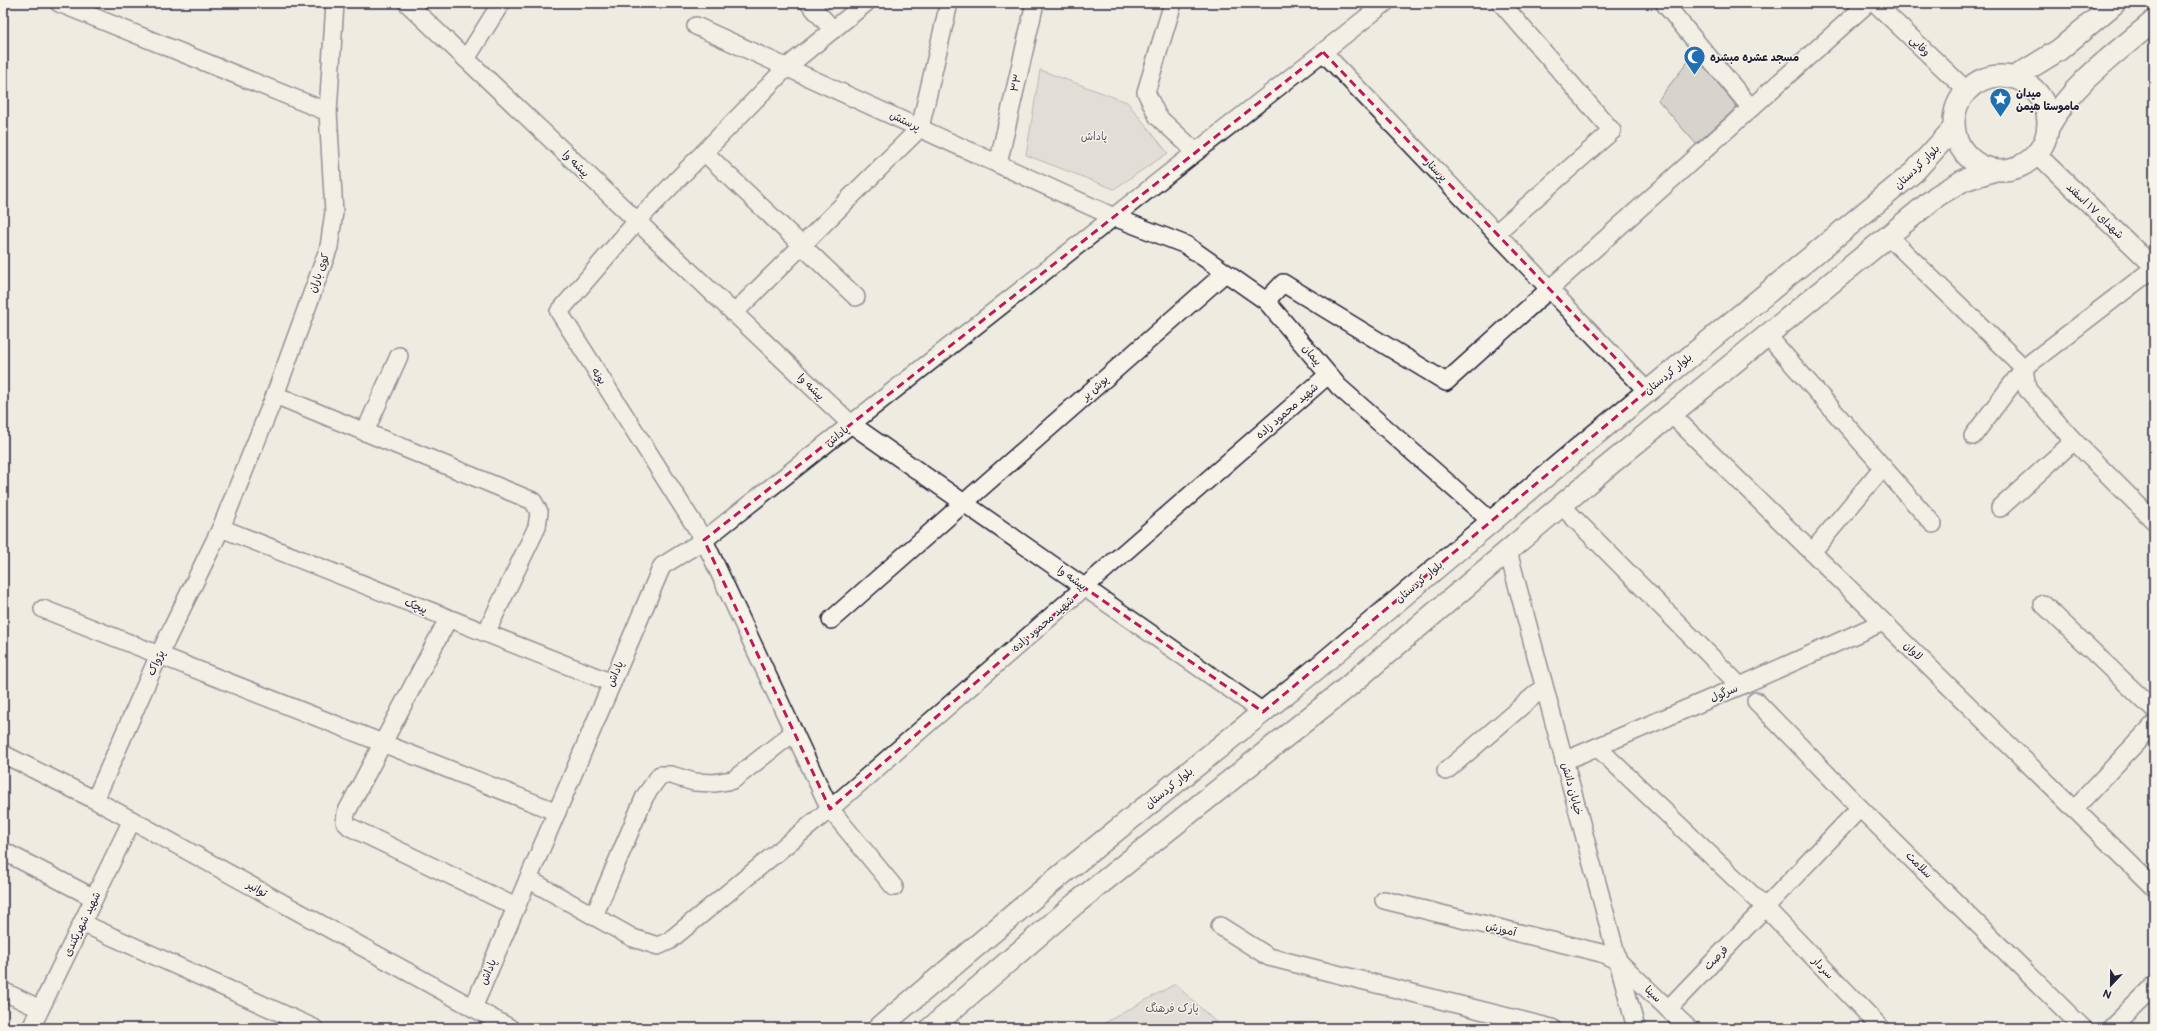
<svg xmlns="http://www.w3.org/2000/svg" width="2157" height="1031" viewBox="0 0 2157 1031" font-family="'Balsamiq Sans','Playpen Sans Arabic',sans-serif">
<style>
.green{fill:#d1cdc9;stroke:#7a7882}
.building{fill:#bbb8b7;stroke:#22223b}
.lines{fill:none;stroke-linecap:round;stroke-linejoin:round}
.minor-casing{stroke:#22223b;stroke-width:20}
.major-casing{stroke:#22223b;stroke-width:24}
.path{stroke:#22223b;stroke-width:2.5;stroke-dasharray:1 3;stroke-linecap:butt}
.minor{stroke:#f7f3e8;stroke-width:17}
.major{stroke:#f7f3e8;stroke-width:21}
.marked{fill:none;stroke:#c2185b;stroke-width:3;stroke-dasharray:8 5;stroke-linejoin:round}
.labels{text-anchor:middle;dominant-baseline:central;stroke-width:3;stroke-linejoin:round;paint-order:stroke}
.street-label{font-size:11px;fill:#22223b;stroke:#f7f3e8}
.poi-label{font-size:11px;font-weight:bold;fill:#22223b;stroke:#f7f3e8;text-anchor:start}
.park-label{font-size:11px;fill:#575566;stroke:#f7f3e8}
</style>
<rect width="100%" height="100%" fill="#eeebe1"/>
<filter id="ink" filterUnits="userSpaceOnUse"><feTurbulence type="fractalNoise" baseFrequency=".025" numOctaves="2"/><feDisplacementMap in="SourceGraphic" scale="8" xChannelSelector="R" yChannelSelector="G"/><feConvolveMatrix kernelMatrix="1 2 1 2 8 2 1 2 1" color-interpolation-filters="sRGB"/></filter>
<g filter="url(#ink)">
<g class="green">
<path d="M1040,70L1127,102L1168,153L1114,189L1026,155Z"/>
<path d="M1175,984L1222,1028H1098L1101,1025Z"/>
</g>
<path class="building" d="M1694,54L1737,107L1696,144L1658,100Z"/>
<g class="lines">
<defs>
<g id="minor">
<path d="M59,3L328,112"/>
<path d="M407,3L851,424L1263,712"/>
<path d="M809,3L833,30"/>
<path d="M866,3L787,67L637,221L559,312L704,540L830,809L894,887"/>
<path d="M1173,3L1146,92L1158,117L1196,152"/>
<path d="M1664,3L1751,108"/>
<path d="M1875,3L1966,90"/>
<path d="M696,26L1114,217L1186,245L1266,301L1339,387L1491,521"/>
<path d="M1323,52L1647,391"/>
<path d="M466,59L501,3"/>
<path d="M704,152L856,297"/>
<path d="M2037,154L2154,267"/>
<path d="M998,164L1035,3"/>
<path d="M1496,233L1612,131L1501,3"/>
<path d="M1888,236L2024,368L2027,389L2074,441L2154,521"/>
<path d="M1266,301L1283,283L1446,382L1868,3"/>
<path d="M734,313L920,128L949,3"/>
<path d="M1767,335L1933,524"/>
<path d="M275,395L533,501L539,512L537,527L486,633"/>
<path d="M1671,414L2154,887"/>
<path d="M365,432L399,356"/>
<path d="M1973,436L2024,368L2154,268"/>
<path d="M1561,505L1740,686"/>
<path d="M2000,508L2074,441"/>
<path d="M221,528L612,683"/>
<path d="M1508,551L1636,1028"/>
<path d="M1812,552L1883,467"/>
<path d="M2043,604L2154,710"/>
<path d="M43,609L557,812"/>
<path d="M448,619L346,813L345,822L350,827L516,907"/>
<path d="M831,620L1225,273"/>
<path d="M1756,701L1860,808L2083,1028"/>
<path d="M1597,747L1765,907L1881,1028"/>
<path d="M3,754L95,800L510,1028"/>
<path d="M1564,761L1740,686L1883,622"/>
<path d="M1446,771L1544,687"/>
<path d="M95,800L159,655L221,528L275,395L329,247L334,212L328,112L335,3"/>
<path d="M2074,809L2154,724"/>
<path d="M3,851L94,898"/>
<path d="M528,879L633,938L658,946L669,941L830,809L1328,375"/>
<path d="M1384,900L1601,953L1618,961L1688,1028"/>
<path d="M594,916L645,796L660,775H671L694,782L714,783L733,780L794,732"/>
<path d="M82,923L314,1028"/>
<path d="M1220,926L1269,957L1552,1028"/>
<path d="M3,991L40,1009"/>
<path d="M473,1008L662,566L704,540L1385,3"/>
<path d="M1668,1009L1860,808"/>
<path d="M31,1028L132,820"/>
<path d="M2111,1028L2154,986"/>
</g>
<g id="major">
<circle cx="2001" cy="123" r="47"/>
<path d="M2015,77L2059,50L2115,3"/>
<path d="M2049,126C2074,82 2115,54 2154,21"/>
<path d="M879,1028L1050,884L1315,670L1579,448L1914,172L1953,129"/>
<path d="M931,1028L1075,904L1344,690L1603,470L1937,196L1964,180L1995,170"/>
</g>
</defs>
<use href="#minor" class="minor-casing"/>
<use href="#major" class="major-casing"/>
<g class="path">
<path d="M1102,1028L1101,1025L1104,1028"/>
<path d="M1139,1028L1146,1022L1151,1028"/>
</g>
<use href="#minor" class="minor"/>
<use href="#major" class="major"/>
</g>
</g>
<path d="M0 0H2157V1031H0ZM1323,52L1647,391L1263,712L1085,588L830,809L704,540Z" fill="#eeebe1" fill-opacity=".55" fill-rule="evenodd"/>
<path class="marked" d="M1323,52L1647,391L1263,712L1085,588L830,809L704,540Z"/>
<defs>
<symbol id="mosque-pin" viewBox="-11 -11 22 30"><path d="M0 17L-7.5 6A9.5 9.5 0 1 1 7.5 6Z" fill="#1f6fb2" stroke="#f7f3e8"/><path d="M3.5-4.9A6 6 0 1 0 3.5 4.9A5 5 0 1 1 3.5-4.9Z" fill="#fff"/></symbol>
<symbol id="sight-pin" viewBox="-11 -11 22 30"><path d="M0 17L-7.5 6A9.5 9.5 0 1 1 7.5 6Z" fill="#1f6fb2" stroke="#f7f3e8"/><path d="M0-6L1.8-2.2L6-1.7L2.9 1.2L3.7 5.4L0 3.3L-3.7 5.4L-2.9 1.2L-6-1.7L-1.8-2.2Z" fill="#fff"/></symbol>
</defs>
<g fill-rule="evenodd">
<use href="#mosque-pin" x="1682" y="44" width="25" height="34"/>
<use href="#sight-pin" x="1988" y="86" width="25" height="34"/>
</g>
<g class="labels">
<g class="street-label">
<text transform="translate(1920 46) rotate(44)">وفایی</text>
<text transform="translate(1016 83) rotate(-77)">۳۳</text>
<text transform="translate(905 121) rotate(25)">پرستش</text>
<text transform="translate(576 164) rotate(44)">پیشه وا</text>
<text transform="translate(1917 167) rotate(-44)">بلوار کردستان</text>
<text transform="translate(1436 170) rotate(46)">پرستار</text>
<text transform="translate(2095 211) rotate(44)">شهدای ۱۷ اسفند</text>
<text transform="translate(319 273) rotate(-70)">کوی باران</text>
<text transform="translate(1312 355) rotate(50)">پیمان</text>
<text transform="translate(1668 374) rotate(-39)">بلوار کردستان</text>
<text transform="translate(599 376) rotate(57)">پونه</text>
<text transform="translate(811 387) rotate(44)">پیشه وا</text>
<text transform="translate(1095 388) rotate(-42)">پوش پر</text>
<text transform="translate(1287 411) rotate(-41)">شهید محمود زاده</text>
<text transform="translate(837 436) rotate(-38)">پاداش</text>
<text transform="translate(1072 578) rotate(35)">پیشه وا</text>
<text transform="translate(1419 582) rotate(-40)">بلوار کردستان</text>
<text transform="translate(416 606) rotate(22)">پیچک</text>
<text transform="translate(1043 624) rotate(-41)">شهید محمود زاده</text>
<text transform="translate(1913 651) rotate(44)">لاوان</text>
<text transform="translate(156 663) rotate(-65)">پژواک</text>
<text transform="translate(615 674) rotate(-67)">پاداش</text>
<text transform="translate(1724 693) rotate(-23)">سرگول</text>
<text transform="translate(1169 788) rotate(-39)">بلوار کردستان</text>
<text transform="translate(1572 789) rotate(75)">خیابان دانش</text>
<text transform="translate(1919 865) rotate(45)">سلامت</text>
<text transform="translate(257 889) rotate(29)">توانیر</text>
<text transform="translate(82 924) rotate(-64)">شهید شهریکندی</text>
<text transform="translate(1501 929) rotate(14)">آموزش</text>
<text transform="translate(1716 958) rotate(-46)">فرصت</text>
<text transform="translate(1823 968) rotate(46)">سردار</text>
<text transform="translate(488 972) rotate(-67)">پاداش</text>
<text transform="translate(1653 994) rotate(44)">سینا</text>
</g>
<g class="poi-label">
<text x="1710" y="57">مسجد عشره مبشره</text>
<text x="2016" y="93">میدان<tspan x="2016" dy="13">ماموستا هیمن</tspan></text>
</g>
<g class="park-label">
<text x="1094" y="136">پاداش</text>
<text x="1172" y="1008">پارک فرهنگ</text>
</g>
</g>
<rect width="2157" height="1031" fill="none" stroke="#f7f3e8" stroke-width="16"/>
<rect x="8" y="8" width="2141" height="1015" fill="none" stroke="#22223b" stroke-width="1.5" filter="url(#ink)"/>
<g transform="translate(2111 985) rotate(202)" stroke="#f7f3e8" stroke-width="3" paint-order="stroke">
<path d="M0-3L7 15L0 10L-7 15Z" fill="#22223b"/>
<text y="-6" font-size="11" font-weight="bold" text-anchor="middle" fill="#22223b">N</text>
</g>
</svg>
